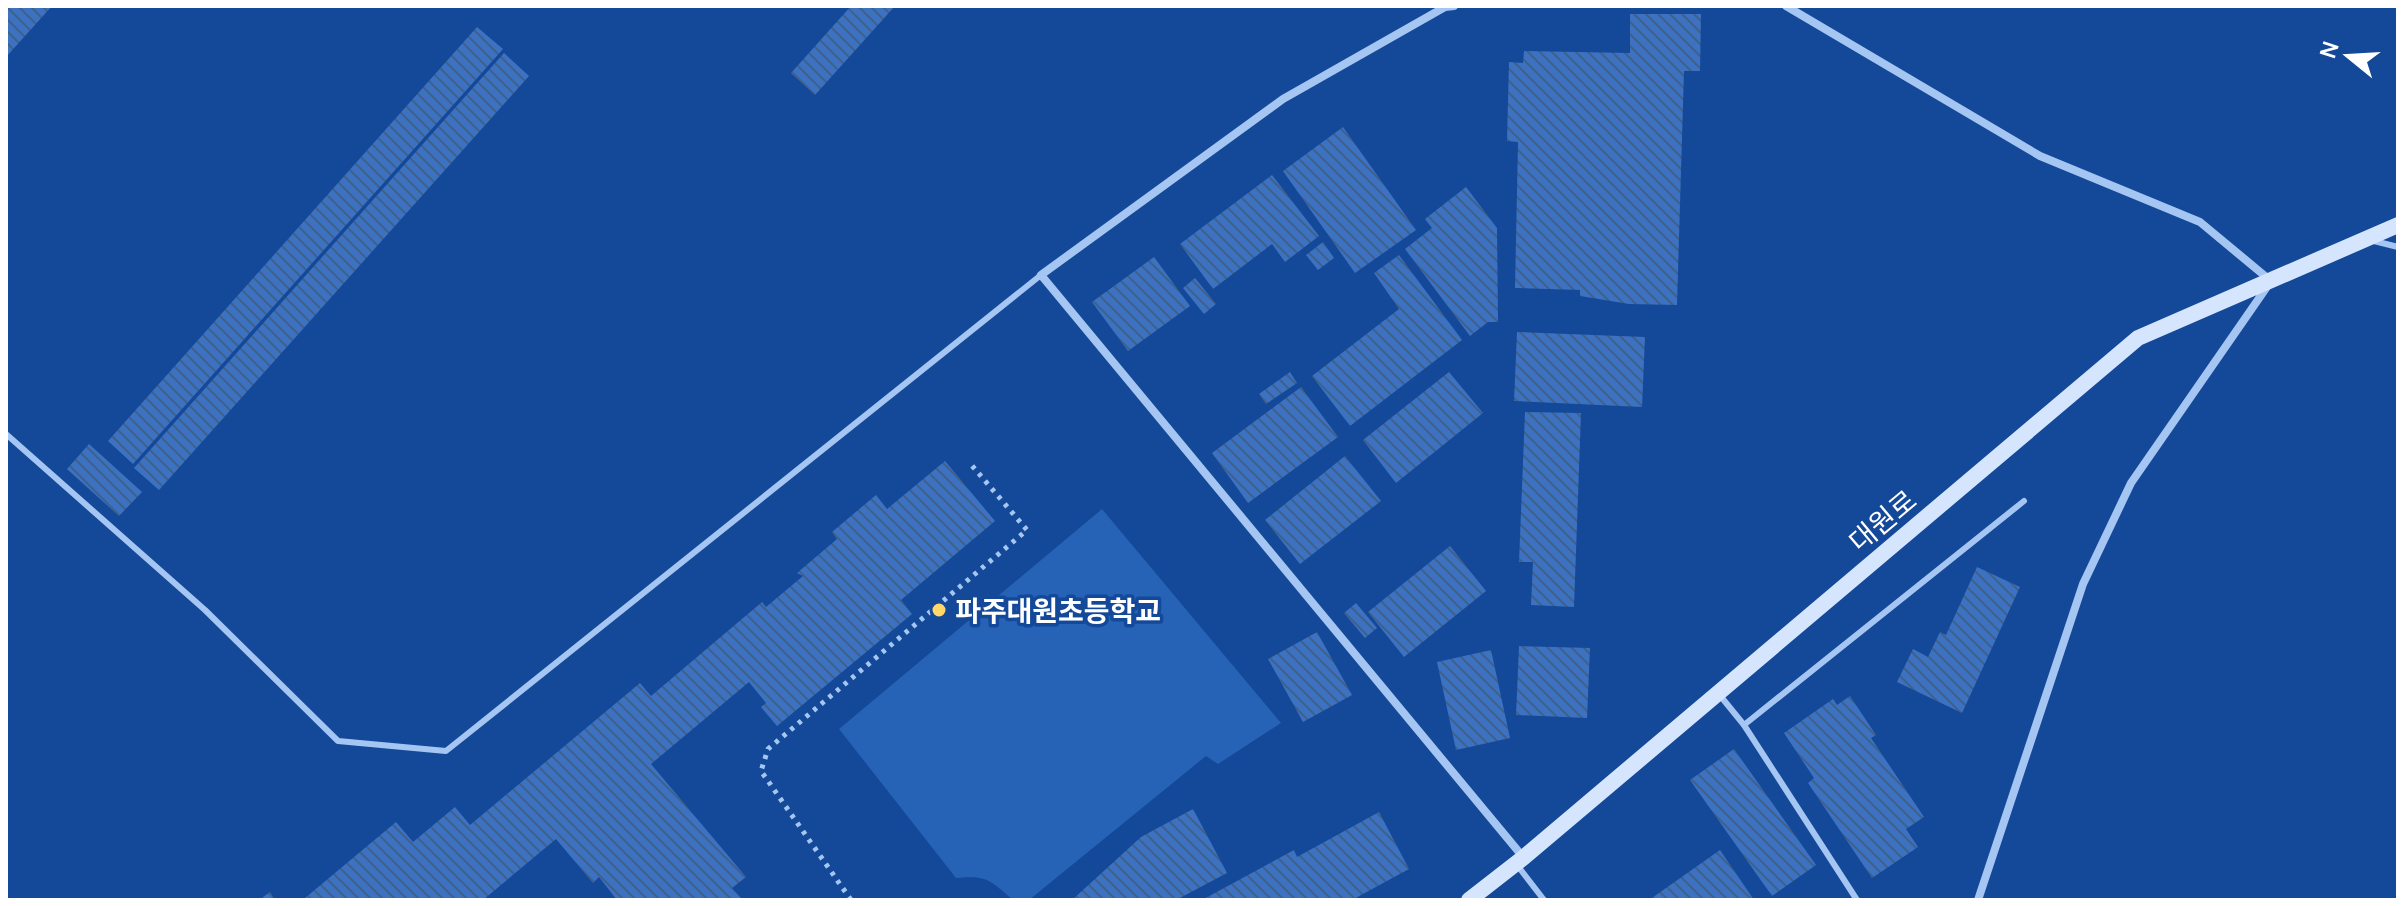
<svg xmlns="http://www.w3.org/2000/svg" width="2404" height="906" viewBox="0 0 2404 906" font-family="Manrope,'Noto Sans KR',sans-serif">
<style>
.grass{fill:#2662b6}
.building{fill:url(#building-back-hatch)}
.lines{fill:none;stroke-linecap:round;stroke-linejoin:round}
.path{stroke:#a5c6f3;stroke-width:5;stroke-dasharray:4 6;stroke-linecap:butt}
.lane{stroke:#a5c6f3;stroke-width:6}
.street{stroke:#a5c6f3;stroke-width:8}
.secondary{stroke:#d5e5fd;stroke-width:16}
.poi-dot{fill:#ffd867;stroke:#134998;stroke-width:3}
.labels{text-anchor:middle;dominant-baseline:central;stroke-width:7;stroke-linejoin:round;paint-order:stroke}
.street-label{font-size:28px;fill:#fff;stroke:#134998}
.poi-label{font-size:28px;font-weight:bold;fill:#fff;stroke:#134998;text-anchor:start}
</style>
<defs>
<pattern id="building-back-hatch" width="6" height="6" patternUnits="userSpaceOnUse" patternTransform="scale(2)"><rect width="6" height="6" fill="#3c72c0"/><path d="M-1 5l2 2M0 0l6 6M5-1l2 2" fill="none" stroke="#445f86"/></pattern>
</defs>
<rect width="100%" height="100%" fill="#134998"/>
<path class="grass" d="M1102,509L1281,723L1218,764L1206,756L1029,900H1013C990,880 987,875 956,878L839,729Z"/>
<g class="building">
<path d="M6,6H52L6,57Z"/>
<path d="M851,6H895L815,95L791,73Z"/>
<path d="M1630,14H1701L1700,71H1684L1677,305L1629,304L1580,296V290L1515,288L1518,142L1507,141L1509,62L1523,63L1524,51L1630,53Z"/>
<path d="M477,27L503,49L133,464L108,441Z"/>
<path d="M504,53L529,76L159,490L134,468Z"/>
<path d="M1343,127L1416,230L1355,273L1283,171Z"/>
<path d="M1272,175L1319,236L1285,262L1272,244L1213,289L1180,244Z"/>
<path d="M1466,187L1497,228L1498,322H1488L1470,336L1405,249L1432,228L1425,219Z"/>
<path d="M1323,242L1334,258L1318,270L1306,255Z"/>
<path d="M1399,255L1462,340L1350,426L1312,376L1399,309L1374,273Z"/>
<path d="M1154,257L1190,306L1128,351L1092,302Z"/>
<path d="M1195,278L1216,304L1204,314L1183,288Z"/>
<path d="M1517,332L1645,337L1642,407L1514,401Z"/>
<path d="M1290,372L1297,383L1266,404L1259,394Z"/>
<path d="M1449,372L1483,413L1396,483L1363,440Z"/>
<path d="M1301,387L1338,437L1248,503L1212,453Z"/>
<path d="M1525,412L1581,413L1574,607L1531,605L1533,562H1519Z"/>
<path d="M89,444L142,492L119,516L67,469Z"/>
<path d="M1345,456L1381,501L1300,564L1265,520Z"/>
<path d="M945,461L995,521L901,600L912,614L777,726L761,707L766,703L749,682L651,764L746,877L732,888L743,900H617L599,877L593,883L556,839L483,900H306L305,898L396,822L413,842L455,807L470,825L640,683L651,696L762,602L766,607L803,576L797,573L837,539L832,532L876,495L887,509Z"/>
<path d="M1450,546L1486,591L1404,657L1368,612Z"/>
<path d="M1977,567L2020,587L1962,713L1897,682L1913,649L1928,657L1940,632L1946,635Z"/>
<path d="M1356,603L1377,628L1365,638L1344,613Z"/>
<path d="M1317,632L1352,695L1303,722L1268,659Z"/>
<path d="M1519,646L1590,648L1587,718L1516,715Z"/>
<path d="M1491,650L1510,738L1456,750L1437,662Z"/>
<path d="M1850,696L1876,735L1871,738L1924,817L1906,829L1918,847L1872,878L1808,783L1814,778L1784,733L1833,699L1837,705Z"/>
<path d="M1734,749L1816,865L1772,896L1690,780Z"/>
<path d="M1193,809L1227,873L1176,900H1072L1141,837Z"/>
<path d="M1379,812L1409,869L1352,900H1202L1294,850L1297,857Z"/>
<path d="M1720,850L1754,900H1649Z"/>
<path d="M270,892L275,900H259Z"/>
</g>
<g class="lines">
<path class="path" d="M851,900L761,771L768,749L1027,530L969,462"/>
<g class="lane">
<path d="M2370,240L2398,247"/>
<path d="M6,434L205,610L338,741L446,751L1041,275"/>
<path d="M1718,693L1744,725L1857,900"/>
<path d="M1744,725L2024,501"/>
<path d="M1517,865L1544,900"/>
</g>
<g class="street">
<path d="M1454,6L1445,7L1283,99L1041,275L1523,857"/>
<path d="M1786,6L2040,156L2200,222L2271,281L2131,483L2083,584L1978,900"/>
</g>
<path class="secondary" d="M1469,900L1523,858L2138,338L2398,225"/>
</g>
<circle class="poi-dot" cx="939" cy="610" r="8"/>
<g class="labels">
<g class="street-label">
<text transform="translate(1882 520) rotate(-40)">대원로</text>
</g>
<g class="poi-label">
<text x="955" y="610">파주대원초등학교</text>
</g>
</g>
<rect width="2404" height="906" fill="none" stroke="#ffffff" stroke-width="16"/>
<g transform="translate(2348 56) rotate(288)" stroke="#134998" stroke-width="6" paint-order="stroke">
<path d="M0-6L14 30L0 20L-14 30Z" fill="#ffffff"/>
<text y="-12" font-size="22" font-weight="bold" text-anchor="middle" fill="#ffffff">N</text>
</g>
</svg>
